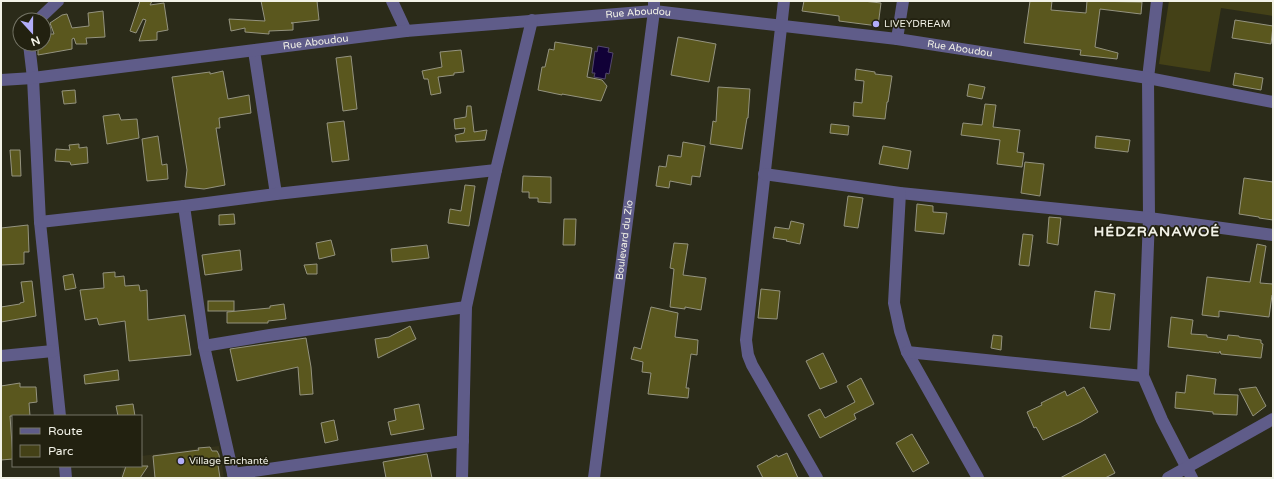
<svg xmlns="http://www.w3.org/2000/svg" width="1274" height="479" viewBox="0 0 1274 479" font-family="'Varela Round',sans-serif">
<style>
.built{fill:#35331b}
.green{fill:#444117}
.water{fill:#110137;stroke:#54496c}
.building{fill:#5a571e;stroke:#94937f}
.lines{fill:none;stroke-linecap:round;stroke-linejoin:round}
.minor{stroke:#5f5c89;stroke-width:12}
.poi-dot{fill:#b2adf9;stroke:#222110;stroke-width:1.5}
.labels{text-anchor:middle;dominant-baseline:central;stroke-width:3.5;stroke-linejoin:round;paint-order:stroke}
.street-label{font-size:10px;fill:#f2f2e7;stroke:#222110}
.poi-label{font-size:10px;fill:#f2f2e7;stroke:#222110;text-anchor:start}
.district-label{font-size:14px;font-weight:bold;letter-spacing:1px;fill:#f2f2e7;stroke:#222110}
</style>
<rect width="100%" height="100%" fill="#2b2b19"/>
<path class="built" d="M219,446L224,478H120L123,466H141V456Z"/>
<path class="green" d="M1169,1H1273V16L1221,8L1210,72L1159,64Z"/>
<path class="water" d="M598,46L609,48L608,52L613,53L609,74L606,73L605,79L594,77L595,73H592L595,51L597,52Z"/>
<g class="building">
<path d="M140,1H152L150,5L164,3L168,30L157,32V40L139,41L146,20L143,19L136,33L130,31Z"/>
<path d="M261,1H317L319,20L291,23H293V30L269,31V34L245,32V28L231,31L229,19L265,21Z"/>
<path d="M804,1H863L881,3L878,26L839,21V16L802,11Z"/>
<path d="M1030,1H1052L1051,10L1086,13L1087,1L1142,2L1141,14L1100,9L1095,47L1118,53L1117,59L1080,55L1081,50L1024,43Z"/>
<path d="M103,11L105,37L86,38L87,44H76L74,38L72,39V49L38,55V44H44V41H49L48,34H54L50,23L62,15L67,14L72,28L89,26L88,13Z"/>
<path d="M1235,20L1273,26L1271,44L1232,38Z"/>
<path d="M678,37L716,44L709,82L671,75Z"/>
<path d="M555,42L592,48L587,77L602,80L607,86L601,101L562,94V95L538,90L542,67H545L549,49L554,50Z"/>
<path d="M461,50L464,72L454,73V75L438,77L441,93L431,95L428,79H424L422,71L442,67L440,52Z"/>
<path d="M351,56L357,109L343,111L336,58Z"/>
<path d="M856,69L875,72V74L892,76L888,102H887L885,119L853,116L854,102L862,103L864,81L855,80Z"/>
<path d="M223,71L228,99L249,95L251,113L219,118L220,128H216L225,185L204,189L185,187L187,170L172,77L210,72V74Z"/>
<path d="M1235,73L1263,78L1261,90L1233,85Z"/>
<path d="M969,84L985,87L982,99L967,96Z"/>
<path d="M718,87L750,89L748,118H747L742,149L710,144L713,121L716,122Z"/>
<path d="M75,90L76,103L64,104L62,91Z"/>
<path d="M985,104L996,105L993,127L1020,130L1017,152L1024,153L1022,167L997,164L1000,140L961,135L963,123L982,125Z"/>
<path d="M467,106H471L474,132L487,130L485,140L456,142L455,135L464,133L465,128L455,129L454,119L466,117Z"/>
<path d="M119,114L121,120L137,119L139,138L107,144L103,116Z"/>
<path d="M344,121L349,160L332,162L327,123Z"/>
<path d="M831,124L849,126L848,135L830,133Z"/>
<path d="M158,136L162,165L167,164L168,179L147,181L142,139Z"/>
<path d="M1096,136L1130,140L1128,152L1095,148Z"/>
<path d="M683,142L705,146L700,177L692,176L691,185L670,181L669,188L656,186L659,166L666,167L668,155L681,157Z"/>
<path d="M79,144V148L87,147L88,163L71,165L70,162L55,161L56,149L70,150L69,145Z"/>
<path d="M883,146L911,151L908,169L879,164Z"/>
<path d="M10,150H20L21,176H12Z"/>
<path d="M1025,162L1044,164L1040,196L1021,193Z"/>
<path d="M523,176L551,177V203L538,202V198H529V192H522Z"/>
<path d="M1244,178L1273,182V220L1259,218V217L1239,214Z"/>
<path d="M465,185L475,186L469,226L448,223L450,209L461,211Z"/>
<path d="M848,196L863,198L858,228L844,226Z"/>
<path d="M917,204L933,206V212L947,213L944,234L915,231Z"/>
<path d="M234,214L235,224L219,225V215Z"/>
<path d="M1049,217L1061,218L1058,245L1047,243Z"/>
<path d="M564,219H576L575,245H563Z"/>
<path d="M791,221L804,224L800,244L786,241L787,240L773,238L775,227L789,229Z"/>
<path d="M28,225L29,252H24V264L1,265V228Z"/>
<path d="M1023,234L1033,235L1029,266L1019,265Z"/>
<path d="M331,240L335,255L319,259L316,243Z"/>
<path d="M674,243L688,244L683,275L706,278L701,310L685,307V309L670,307L674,269L670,268Z"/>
<path d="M1257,244L1266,246L1260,283L1273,284V295H1272L1269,317L1219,311V317L1202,315L1207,277L1250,282Z"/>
<path d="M427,245L429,258L392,262L391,249Z"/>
<path d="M240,250L242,270L205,275L202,255Z"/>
<path d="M317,264V274H307L304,265Z"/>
<path d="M115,272V277L124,276L125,286L139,285L140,291L147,290L148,320L185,315L191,355L129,361L125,321L99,325L97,318L85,320L80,290L104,288L103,273Z"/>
<path d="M73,274L76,288L65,290L63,276Z"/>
<path d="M32,281L36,316L1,322V307L20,304V303L24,302L21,282Z"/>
<path d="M761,289L780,291L777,319L758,318Z"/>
<path d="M1095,291L1115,294L1110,330L1090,328Z"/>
<rect x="208" y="301" width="26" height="10"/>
<path d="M284,304L286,319L268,321V323H227V312L270,308V306Z"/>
<path d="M651,307L678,313L675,337L698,340L697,355L691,354L686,388H689L688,398L648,394L651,373L642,372L643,362L631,359L634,347L641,349Z"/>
<path d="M1171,317L1193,320L1191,334L1207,335V337L1227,340L1228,335L1239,336V337L1261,340V343L1263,344L1261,358L1221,354L1220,351L1219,353L1168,347Z"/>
<path d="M410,326L416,339L378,358L375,339L389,337Z"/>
<path d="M993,335L1002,336L1001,350L991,348Z"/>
<path d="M306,338L311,367L313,394L300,395L298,367L237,381L230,349Z"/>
<path d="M823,353L837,382L820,389L806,361Z"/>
<path d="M118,370L119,380L85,384L84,375Z"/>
<path d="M1187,375L1216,379L1214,394L1238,395L1237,415L1213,414V412L1175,408L1176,392L1185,393Z"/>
<path d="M861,378L874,404L854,414L856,419L820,438L808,415L820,409L825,418L855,402L847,386Z"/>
<path d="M20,383V387H36L37,402L29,403L30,416H10L13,459L1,460V386Z"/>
<path d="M1084,387L1098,412L1081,422L1043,440L1036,427L1034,428L1027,412L1042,405L1041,403L1065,391L1067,396Z"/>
<path d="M1256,387L1266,406L1253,416L1239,389Z"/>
<path d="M133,404L135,416H118L116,406Z"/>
<path d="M419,404L424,429L391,435L388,422L396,420L394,409Z"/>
<path d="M334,420L338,440L325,443L321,423Z"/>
<path d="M912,434L929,463L913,472L896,443Z"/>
<path d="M210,447L212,451H217L219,455L220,463L218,465L220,478H155L153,456L199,450L198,448Z"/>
<path d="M787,453L798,478H763L757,466L777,455L778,457Z"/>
<path d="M427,454L432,478H386L383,462Z"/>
<path d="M1105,454L1115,473L1105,478H1060Z"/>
<path d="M126,466H148L140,478H122Z"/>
</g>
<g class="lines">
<g class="minor">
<path d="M392,1L406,31"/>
<path d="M784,1L746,340L748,355L752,365L817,478"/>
<path d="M1157,1L1148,78L1149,218L1143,376L1162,420L1192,478"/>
<path d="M38,20L58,1"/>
<path d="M897,39L903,1"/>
<path d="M29,44L33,78L40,222L60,416"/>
<path d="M254,51L276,194"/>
<path id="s1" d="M1,80L33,78L406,31L654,11L897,39L1148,78L1273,102"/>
<path d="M764,174L900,193L1149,218L1273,235"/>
<path d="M900,193L894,303L900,331L907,352L978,478"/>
<path d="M184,206L204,346L234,478"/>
<path d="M40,222L184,206L276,194L496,170"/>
<path d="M204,346L270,335L466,307"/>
<path d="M907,352L1143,376"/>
<path d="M1,356L53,351"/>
<path d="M65,466L66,478"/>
<path d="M233,474L463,441"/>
<path d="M462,478L466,307L496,170L532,20"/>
<path id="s2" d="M594,478L654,11V1"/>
<path d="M1168,478L1273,419"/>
</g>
</g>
<g class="poi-dot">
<circle cx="876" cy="24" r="4"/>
<circle cx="181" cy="461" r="4"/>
</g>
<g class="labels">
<g class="street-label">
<text stroke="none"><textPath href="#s1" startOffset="641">Rue Aboudou</textPath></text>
<text stroke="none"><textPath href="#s1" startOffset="317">Rue Aboudou</textPath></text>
<text stroke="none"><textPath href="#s1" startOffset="965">Rue Aboudou</textPath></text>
<text stroke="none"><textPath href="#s2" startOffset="240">Boulevard du Zio</textPath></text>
</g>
<g class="poi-label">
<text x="884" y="24">LIVEYDREAM</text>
<text x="189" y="461">Village Enchanté</text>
</g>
<g class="district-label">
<text x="1157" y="231">HÉDZRANAWOÉ</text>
</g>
</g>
<rect width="1274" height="479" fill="none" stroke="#f2f2e7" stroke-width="4"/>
<rect x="12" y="415" width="130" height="52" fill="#222110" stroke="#757566"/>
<rect x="20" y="428" width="20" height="6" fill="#5f5c89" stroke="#757566"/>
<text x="48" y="435" font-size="12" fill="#f2f2e7">Route</text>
<rect x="20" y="445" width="20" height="12" fill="#444117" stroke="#757566"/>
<text x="48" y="455" font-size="12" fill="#f2f2e7">Parc</text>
<g transform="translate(32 32) rotate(159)"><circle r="19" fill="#222110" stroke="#757566"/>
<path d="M0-3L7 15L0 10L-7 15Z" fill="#b2adf9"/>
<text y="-6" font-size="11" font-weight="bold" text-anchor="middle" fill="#f2f2e7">N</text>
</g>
</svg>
